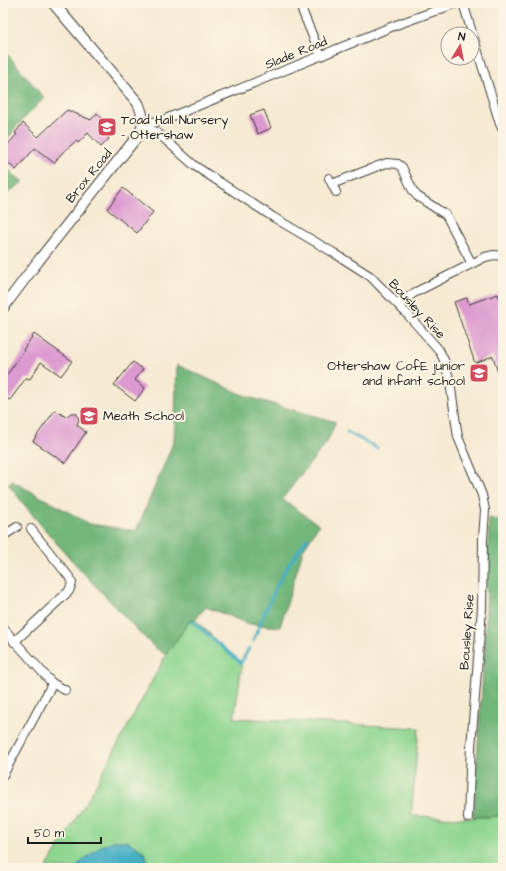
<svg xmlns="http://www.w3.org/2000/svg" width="506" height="871" viewBox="0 0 506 871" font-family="'Architects Daughter',sans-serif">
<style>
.green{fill:#8ed590;stroke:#557856}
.forest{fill:#72b67a;stroke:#47694b}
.water{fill:#45afc4;stroke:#306670}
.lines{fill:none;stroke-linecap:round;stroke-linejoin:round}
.stream{stroke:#45afc4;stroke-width:3}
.building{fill:#dc99d0}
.minor-casing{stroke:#3d3b37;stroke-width:10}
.tertiary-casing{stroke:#3d3b37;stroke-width:12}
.minor{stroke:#fff;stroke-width:8}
.tertiary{stroke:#fff;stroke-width:10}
.labels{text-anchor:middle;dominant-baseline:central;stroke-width:4;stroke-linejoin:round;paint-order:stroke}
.street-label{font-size:13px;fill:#1c1c1c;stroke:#fcf5e5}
.poi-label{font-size:13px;fill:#1c1c1c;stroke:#fcf5e5;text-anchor:start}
</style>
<rect width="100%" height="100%" fill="#fcf5e5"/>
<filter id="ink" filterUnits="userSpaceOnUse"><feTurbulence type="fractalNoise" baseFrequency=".025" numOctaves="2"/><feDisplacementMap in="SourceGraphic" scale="8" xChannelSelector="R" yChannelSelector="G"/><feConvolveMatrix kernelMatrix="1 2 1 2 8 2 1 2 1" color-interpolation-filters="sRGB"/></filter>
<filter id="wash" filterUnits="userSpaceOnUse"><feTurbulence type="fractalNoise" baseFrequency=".012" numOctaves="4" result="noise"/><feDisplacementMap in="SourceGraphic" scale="16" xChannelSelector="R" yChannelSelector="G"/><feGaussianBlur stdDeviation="0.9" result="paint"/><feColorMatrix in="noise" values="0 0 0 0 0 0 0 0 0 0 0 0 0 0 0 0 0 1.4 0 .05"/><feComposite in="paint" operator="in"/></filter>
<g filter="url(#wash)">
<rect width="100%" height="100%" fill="#f6ead3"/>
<path class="green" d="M191,619H195L242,666L234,718L419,728L411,816L468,818L503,816V868H46L91,794L166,655Z"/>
<g class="forest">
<path d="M3,49L44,98L15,128L3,146Z"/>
<path d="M3,165L23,182L3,197Z"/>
<path d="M177,365L248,397L336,422L327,442L282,499L319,525L303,550L280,627L249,624L206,607L195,619H191L166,655L153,646C103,594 52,542 8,484L12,481L90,524L136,531L174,441Z"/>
<path d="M489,518L503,521V816L473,817L485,645Z"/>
</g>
<path class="water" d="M113,841H127L144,852L151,868H77L79,864L101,846Z"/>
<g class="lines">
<g class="stream">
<path d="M347,432L377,448"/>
<path d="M192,621L241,663L249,648"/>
<path d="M253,641C262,620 270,598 281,578C288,564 298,551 308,538"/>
</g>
</g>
<g id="blocks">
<g class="building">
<path d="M67,110L91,120L97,113L112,130L106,135L109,139L101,147L88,133L78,143L76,141L61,154L54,163L35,148L16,170L3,158V150L17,134L15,133L23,123L38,137Z"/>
<path d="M264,110L271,128L258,134L250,115Z"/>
<path d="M123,188L153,212L137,233L107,209Z"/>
<path d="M498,294L503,308V322L500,323L503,330V382L501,383L493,356L475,363L454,302L467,298L469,304Z"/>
<path d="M34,334L72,361L61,376L41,362L30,379L26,378L10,400L8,399L3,407V380L24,351L23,350Z"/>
<path d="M133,362L143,369L135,380L145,388L135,401L114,385Z"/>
<path d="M55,410L66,417L71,413H76L79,419L77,425L86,432L65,463L33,441Z"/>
</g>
</g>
</g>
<g filter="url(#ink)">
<use href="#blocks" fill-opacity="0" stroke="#3d3b37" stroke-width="1"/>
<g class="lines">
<defs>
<g id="minor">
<path d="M299,3L321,56"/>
<path d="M463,3L500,124L503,130"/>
<path d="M144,124L160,135L195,166L273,217L334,253L370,276L408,315L439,350L444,360L450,382L458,437L482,495L485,510L483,539L482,608L471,747L468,818"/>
<path d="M144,124L163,120L396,25L457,3"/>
<path d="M329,178L336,192"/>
<path d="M332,184L378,166L387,163L398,164L402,167L413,191L417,196L446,215L472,264"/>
<path d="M398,304L414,293L485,257L494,255L503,256"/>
<path d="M3,536L17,527"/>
<path d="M3,628L52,683L49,690L3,775"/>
<path d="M14,642L69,591L72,583L70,578L31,529"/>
<path d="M52,683L65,690"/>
</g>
<path id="tertiary" d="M3,308L39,260L140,133C145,121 143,115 138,103L53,3"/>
</defs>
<use href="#minor" class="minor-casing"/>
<use href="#tertiary" class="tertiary-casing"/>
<use href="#minor" class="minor"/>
<use href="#tertiary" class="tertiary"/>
</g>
</g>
<defs>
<symbol id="school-square" viewBox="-11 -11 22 22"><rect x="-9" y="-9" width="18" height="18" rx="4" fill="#d1495b" stroke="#fcf5e5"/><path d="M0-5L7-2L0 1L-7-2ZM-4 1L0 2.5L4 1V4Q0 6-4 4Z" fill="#fff"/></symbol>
</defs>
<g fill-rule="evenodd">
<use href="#school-square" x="96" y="116" width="22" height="22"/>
<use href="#school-square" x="468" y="362" width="22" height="22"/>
<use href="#school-square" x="78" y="405" width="22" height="22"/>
</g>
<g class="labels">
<g class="street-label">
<text transform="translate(296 53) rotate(-22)">Slade Road</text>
<text transform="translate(89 176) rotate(-51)">Brox Road</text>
<text transform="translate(417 309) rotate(47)">Bousley Rise</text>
<text transform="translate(467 632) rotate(-86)">Bousley Rise</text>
</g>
<g class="poi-label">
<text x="121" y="120">Toad Hall Nursery<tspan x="121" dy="15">- Ottershaw</tspan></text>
<text x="465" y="366" text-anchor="end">Ottershaw CofE junior<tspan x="465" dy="15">and infant school</tspan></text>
<text x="103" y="416">Meath School</text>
</g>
</g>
<rect width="506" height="871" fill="none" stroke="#fcf5e5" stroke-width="16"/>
<g transform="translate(460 46) rotate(10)"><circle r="19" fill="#fcf5e5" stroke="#a29e95"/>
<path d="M0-3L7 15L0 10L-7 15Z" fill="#d1495b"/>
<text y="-6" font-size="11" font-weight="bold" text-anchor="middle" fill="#1c1c1c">N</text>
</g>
<path d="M28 837v6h73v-6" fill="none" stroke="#1c1c1c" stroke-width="2"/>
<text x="34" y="837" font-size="12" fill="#1c1c1c" stroke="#fcf5e5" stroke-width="3" paint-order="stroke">50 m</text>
</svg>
